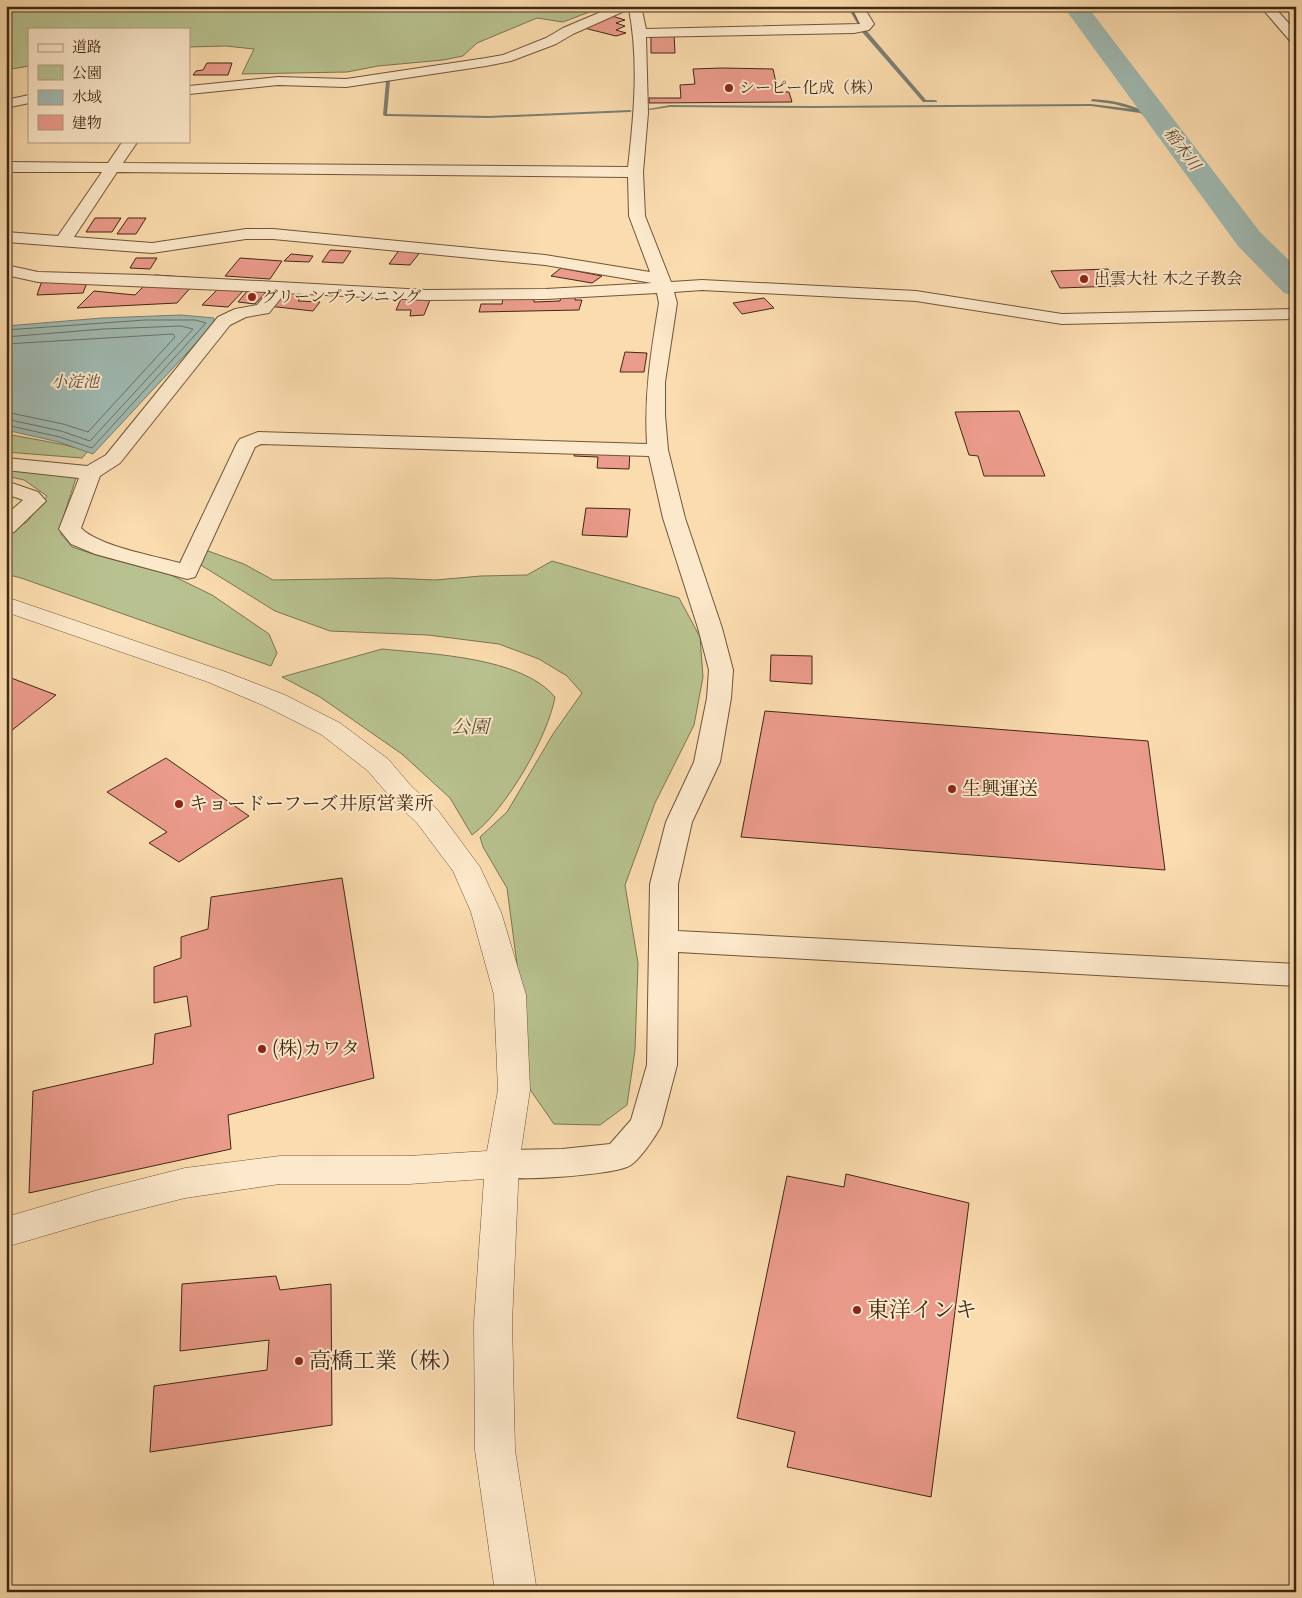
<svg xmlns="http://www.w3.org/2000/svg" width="1302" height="1598" viewBox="0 0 1302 1598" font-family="Cardo,'Noto Serif JP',serif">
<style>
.green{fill:#b8c290;stroke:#7c7552}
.water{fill:#a0bab2;stroke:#7a8073}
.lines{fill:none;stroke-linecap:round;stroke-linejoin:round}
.shore{stroke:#707163;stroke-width:1}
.stream{fill:#7a8073;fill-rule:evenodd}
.river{fill:#a0bab2;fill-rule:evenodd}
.building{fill:#eb9b8b;stroke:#402814}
.minor-casing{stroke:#6f553a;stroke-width:2}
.tertiary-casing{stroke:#6f553a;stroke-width:1}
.minor{fill:#fce8ca;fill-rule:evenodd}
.tertiary{fill:#fce8ca;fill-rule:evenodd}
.poi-dot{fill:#8f2418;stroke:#fce8ca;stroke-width:2}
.labels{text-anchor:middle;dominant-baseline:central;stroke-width:4;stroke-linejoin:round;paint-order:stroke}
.far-poi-label{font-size:16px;fill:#402814;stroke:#fce8ca;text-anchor:start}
.far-water-label{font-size:16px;font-style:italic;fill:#584c3c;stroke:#fce8ca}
.park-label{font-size:19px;font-style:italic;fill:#5e4e33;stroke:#fce8ca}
.poi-label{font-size:19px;fill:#402814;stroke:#fce8ca;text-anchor:start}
.near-poi-label{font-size:22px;fill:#402814;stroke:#fce8ca;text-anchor:start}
</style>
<rect width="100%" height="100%" fill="#fbdcae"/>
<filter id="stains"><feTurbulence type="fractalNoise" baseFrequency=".004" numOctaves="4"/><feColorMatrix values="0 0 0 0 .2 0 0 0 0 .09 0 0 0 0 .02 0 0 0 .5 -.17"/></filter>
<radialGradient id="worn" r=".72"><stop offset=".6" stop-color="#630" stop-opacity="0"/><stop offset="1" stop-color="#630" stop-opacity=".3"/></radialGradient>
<g class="green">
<path d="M6,6H605L563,22L537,18L477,43L463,56L443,60L378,66L347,72L242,74L254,49L226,46L189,47V29H29V66L6,70Z"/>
<path d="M6,434L61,444L88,451L82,458L6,452Z"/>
<path d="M6,468L76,478L63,518L61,534L72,547L96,555L171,575L212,595L269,634L277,653L271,666L21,578L6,574V533L27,522L47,496L24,480L6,476Z"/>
<path d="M208,551L244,564L273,580L391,578L435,580L481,576L527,575L552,561L679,598L700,637L703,677L694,725L655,803L625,885L638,963L635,1050L627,1105L600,1125L554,1124L522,1078L520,987L507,888L483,847L480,837L507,812L553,734L582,693L567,676L539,659L499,644L428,635L330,631L275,611L191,559Z"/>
<path d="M382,649C431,654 522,657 555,697C548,737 505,811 472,835L450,798L402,754L320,697L282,677Z"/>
</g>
<path class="water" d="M181,315L214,318L213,325L93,454L59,442L6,430V326L102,318Z"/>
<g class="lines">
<g class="shore">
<path d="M6,330L145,320H195L206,323L92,448L60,437L6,425"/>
<path d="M6,337L103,329L181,326L193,329L90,441L61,431L6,419"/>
<path d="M6,344L173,334L175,337L88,432L63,424L6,412"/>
</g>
<g class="stream">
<path d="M847,6H851L859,23H857Z"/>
<path d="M862,30H866L926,100H935L937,101V102H923L862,32Z"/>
<path d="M388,80L390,81L387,114L489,116L630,110L632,111L630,112L489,118L385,116L383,115L386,81Z"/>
<path d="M1093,99C1120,101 1144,107 1164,124L1160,125L1140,113L1091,106L814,108L670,107L650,110L648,109L670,105L814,106L1091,104L1132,109L1114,104L1091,101V100Z"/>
</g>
<path class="river" d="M1063,6H1087L1260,232L1296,267V296L1284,293L1238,246Z"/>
</g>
<g class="building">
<path d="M612,16L625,20L616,23L625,26L616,30L626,33L616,36L584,28Z"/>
<path d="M651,34H674L675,53H651Z"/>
<path d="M207,63H232L228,75H193L196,71L203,70Z"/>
<path d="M722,68L773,69L778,92H789L792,102L649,103V98H681L680,85L695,84L693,69Z"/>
<path d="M95,218H121L112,232H86Z"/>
<path d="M128,218H146L136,234H117Z"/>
<path d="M400,249L421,251L410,265L389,264Z"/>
<path d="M330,250L351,251L343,263L322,262Z"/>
<path d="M291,254L313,256L309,262L284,261Z"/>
<path d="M136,258H157L150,269L130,268Z"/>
<path d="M240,258L282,261L270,279L225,276Z"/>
<path d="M561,268L602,276L592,283L551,276Z"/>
<path d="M1108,269L1117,286L1060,288L1051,271Z"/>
<path d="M44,275H90L83,293L37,295Z"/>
<path d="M155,275L199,278L177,303L77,308L94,291L135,295Z"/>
<path d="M219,288L244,290L228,307L202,305Z"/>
<path d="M248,290L266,292L255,304L238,302Z"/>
<path d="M281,293L303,294L298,301L320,302L313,311L268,306Z"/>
<path d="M561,297H575V300H582L579,310L479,312L481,304H502L503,298H534V302L560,301Z"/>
<path d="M764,298L774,308L742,314L733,303Z"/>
<path d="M401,299L430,300L424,315L410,316L411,310H396Z"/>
<path d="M625,352L647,353L644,372H620Z"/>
<path d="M1019,411L1045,476H984L978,456L969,455L955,412Z"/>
<path d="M576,447L630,450L629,469L597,468L598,457L574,456Z"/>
<path d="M586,508L630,509L627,537L582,535Z"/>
<path d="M771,655L812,656V684L770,681Z"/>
<path d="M6,676L56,695L6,735Z"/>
<path d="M765,711L1148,741L1165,870L741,837Z"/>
<path d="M166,758L249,816L179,862L149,843L167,832L107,792Z"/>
<path d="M342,878L374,1078L228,1115L231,1149L29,1193L33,1091L153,1064L155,1034L191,1026L187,996L154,1003V967L181,958V937L208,929L211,897Z"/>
<path d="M846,1174L969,1203L931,1497L787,1467L795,1432L737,1418L787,1176L844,1187Z"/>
<path d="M276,1276L280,1290L331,1284L332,1425L150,1452L154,1386L267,1370L269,1340L180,1351L182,1284Z"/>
</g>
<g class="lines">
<defs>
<g id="minor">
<path d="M615,6H641L646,29L860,24L851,6H863L874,24L869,30L854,33L646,37L648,113L643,172L645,216L671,282L702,280L916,291L1062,314L1296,309V319L1062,324L916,301L702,290L674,292L677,303L665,382V415L668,450L685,518L722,628L733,670L731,698L720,762L692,822L678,884V931L1296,964V986L678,952L677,1065L661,1126C655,1137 641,1158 631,1165C617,1175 519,1181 501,1177C498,1177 494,1175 490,1174L486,1164L490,1154L502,1150L562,1149L610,1144L631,1120L647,1065L650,884L666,822L694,762L707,698L709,670L698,628L663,518L649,456L261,444L255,447L195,577L187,579L95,554L71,544L59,529L79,478L6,470V458L87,466L106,455L218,317L235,309L257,305L268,292L38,282L6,275V265L38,272L144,275L426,290L546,289L652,283L545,265L273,239H246L152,253L6,242V232L58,236L102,172H6V162L108,163L123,141H138L123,163L628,167C634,115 639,61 629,9L573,34L556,44L511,61L486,66L346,87L278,85L189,94V86L278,77L346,79L486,58L503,55L546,38L563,28ZM117,172L628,177L629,216L650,272L545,255L273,229H246L152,243L74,237ZM285,293L426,300L546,299L657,293L659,303C651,352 644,394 647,444L258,432L240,439L237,443L180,563C155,556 98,546 81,528L100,476L120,463L230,325L246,317L269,313Z"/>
<path d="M1260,6H1273L1296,31V43L1291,42Z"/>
<path d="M29,95V103L6,108V100Z"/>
<path d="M6,481L38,492L46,501L14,532L6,533V515L23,500L6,494Z"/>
</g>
<path id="tertiary" d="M6,597L226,672L285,695L340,723L388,759L412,787L437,809L480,867L501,912L526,995L530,1090L519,1164L512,1322L515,1450L537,1592H495L475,1450L474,1322L484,1179L409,1184H280L185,1198L98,1220L6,1247V1217L98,1190L185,1168L280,1156H409L487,1151L498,1090L494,995L471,912L453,871L417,823L392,799L368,771L322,735L267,707L208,682L6,612Z"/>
</defs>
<use href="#minor" class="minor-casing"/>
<use href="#tertiary" class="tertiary-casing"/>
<use href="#minor" class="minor"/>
<use href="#tertiary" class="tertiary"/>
</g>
<g class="poi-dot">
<circle cx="729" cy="88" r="5"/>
<circle cx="1084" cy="279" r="5"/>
<circle cx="252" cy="297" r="5"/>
<circle cx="952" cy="789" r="5"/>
<circle cx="179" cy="804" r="5"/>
<circle cx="262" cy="1049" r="5"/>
<circle cx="857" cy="1310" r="5"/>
<circle cx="299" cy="1361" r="5"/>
</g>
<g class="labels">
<g class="far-poi-label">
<text x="739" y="88">シーピー化成（株）</text>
<text x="1094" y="279">出雲大社 木之子教会</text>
<text x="262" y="297">グリーンプランニング</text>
</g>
<g class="far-water-label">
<text transform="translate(1182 149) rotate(53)">稲木川</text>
<text x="75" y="382">小淀池</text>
</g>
<g class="park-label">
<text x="470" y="727">公園</text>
</g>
<g class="poi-label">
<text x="962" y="789">生興運送</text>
<text x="189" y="804">キョードーフーズ井原営業所</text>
<text x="272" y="1049">(株)カワタ</text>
</g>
<g class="near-poi-label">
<text x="867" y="1310">東洋インキ</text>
<text x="309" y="1361">高橋工業（株）</text>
</g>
</g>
<rect width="1302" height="1598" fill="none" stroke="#fbdcae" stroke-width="25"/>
<rect x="8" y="8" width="1287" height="1583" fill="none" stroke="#402814" stroke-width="2.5"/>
<rect x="12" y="12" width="1277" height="1573" fill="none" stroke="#402814"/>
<rect x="28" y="28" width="162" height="115" fill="#fce8ca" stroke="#b19b81"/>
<rect x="38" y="44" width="25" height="8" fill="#fce8ca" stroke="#b19b81"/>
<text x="72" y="52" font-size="15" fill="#402814">道路</text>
<rect x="38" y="65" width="25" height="15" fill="#b8c290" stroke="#b19b81"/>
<text x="72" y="78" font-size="15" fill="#402814">公園</text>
<rect x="38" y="90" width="25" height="15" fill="#a0bab2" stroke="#b19b81"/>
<text x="72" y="102" font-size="15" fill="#402814">水域</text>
<rect x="38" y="115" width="25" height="15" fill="#eb9b8b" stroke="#b19b81"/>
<text x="72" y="128" font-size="15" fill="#402814">建物</text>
<rect width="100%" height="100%" filter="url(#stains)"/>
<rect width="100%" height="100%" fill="url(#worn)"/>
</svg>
